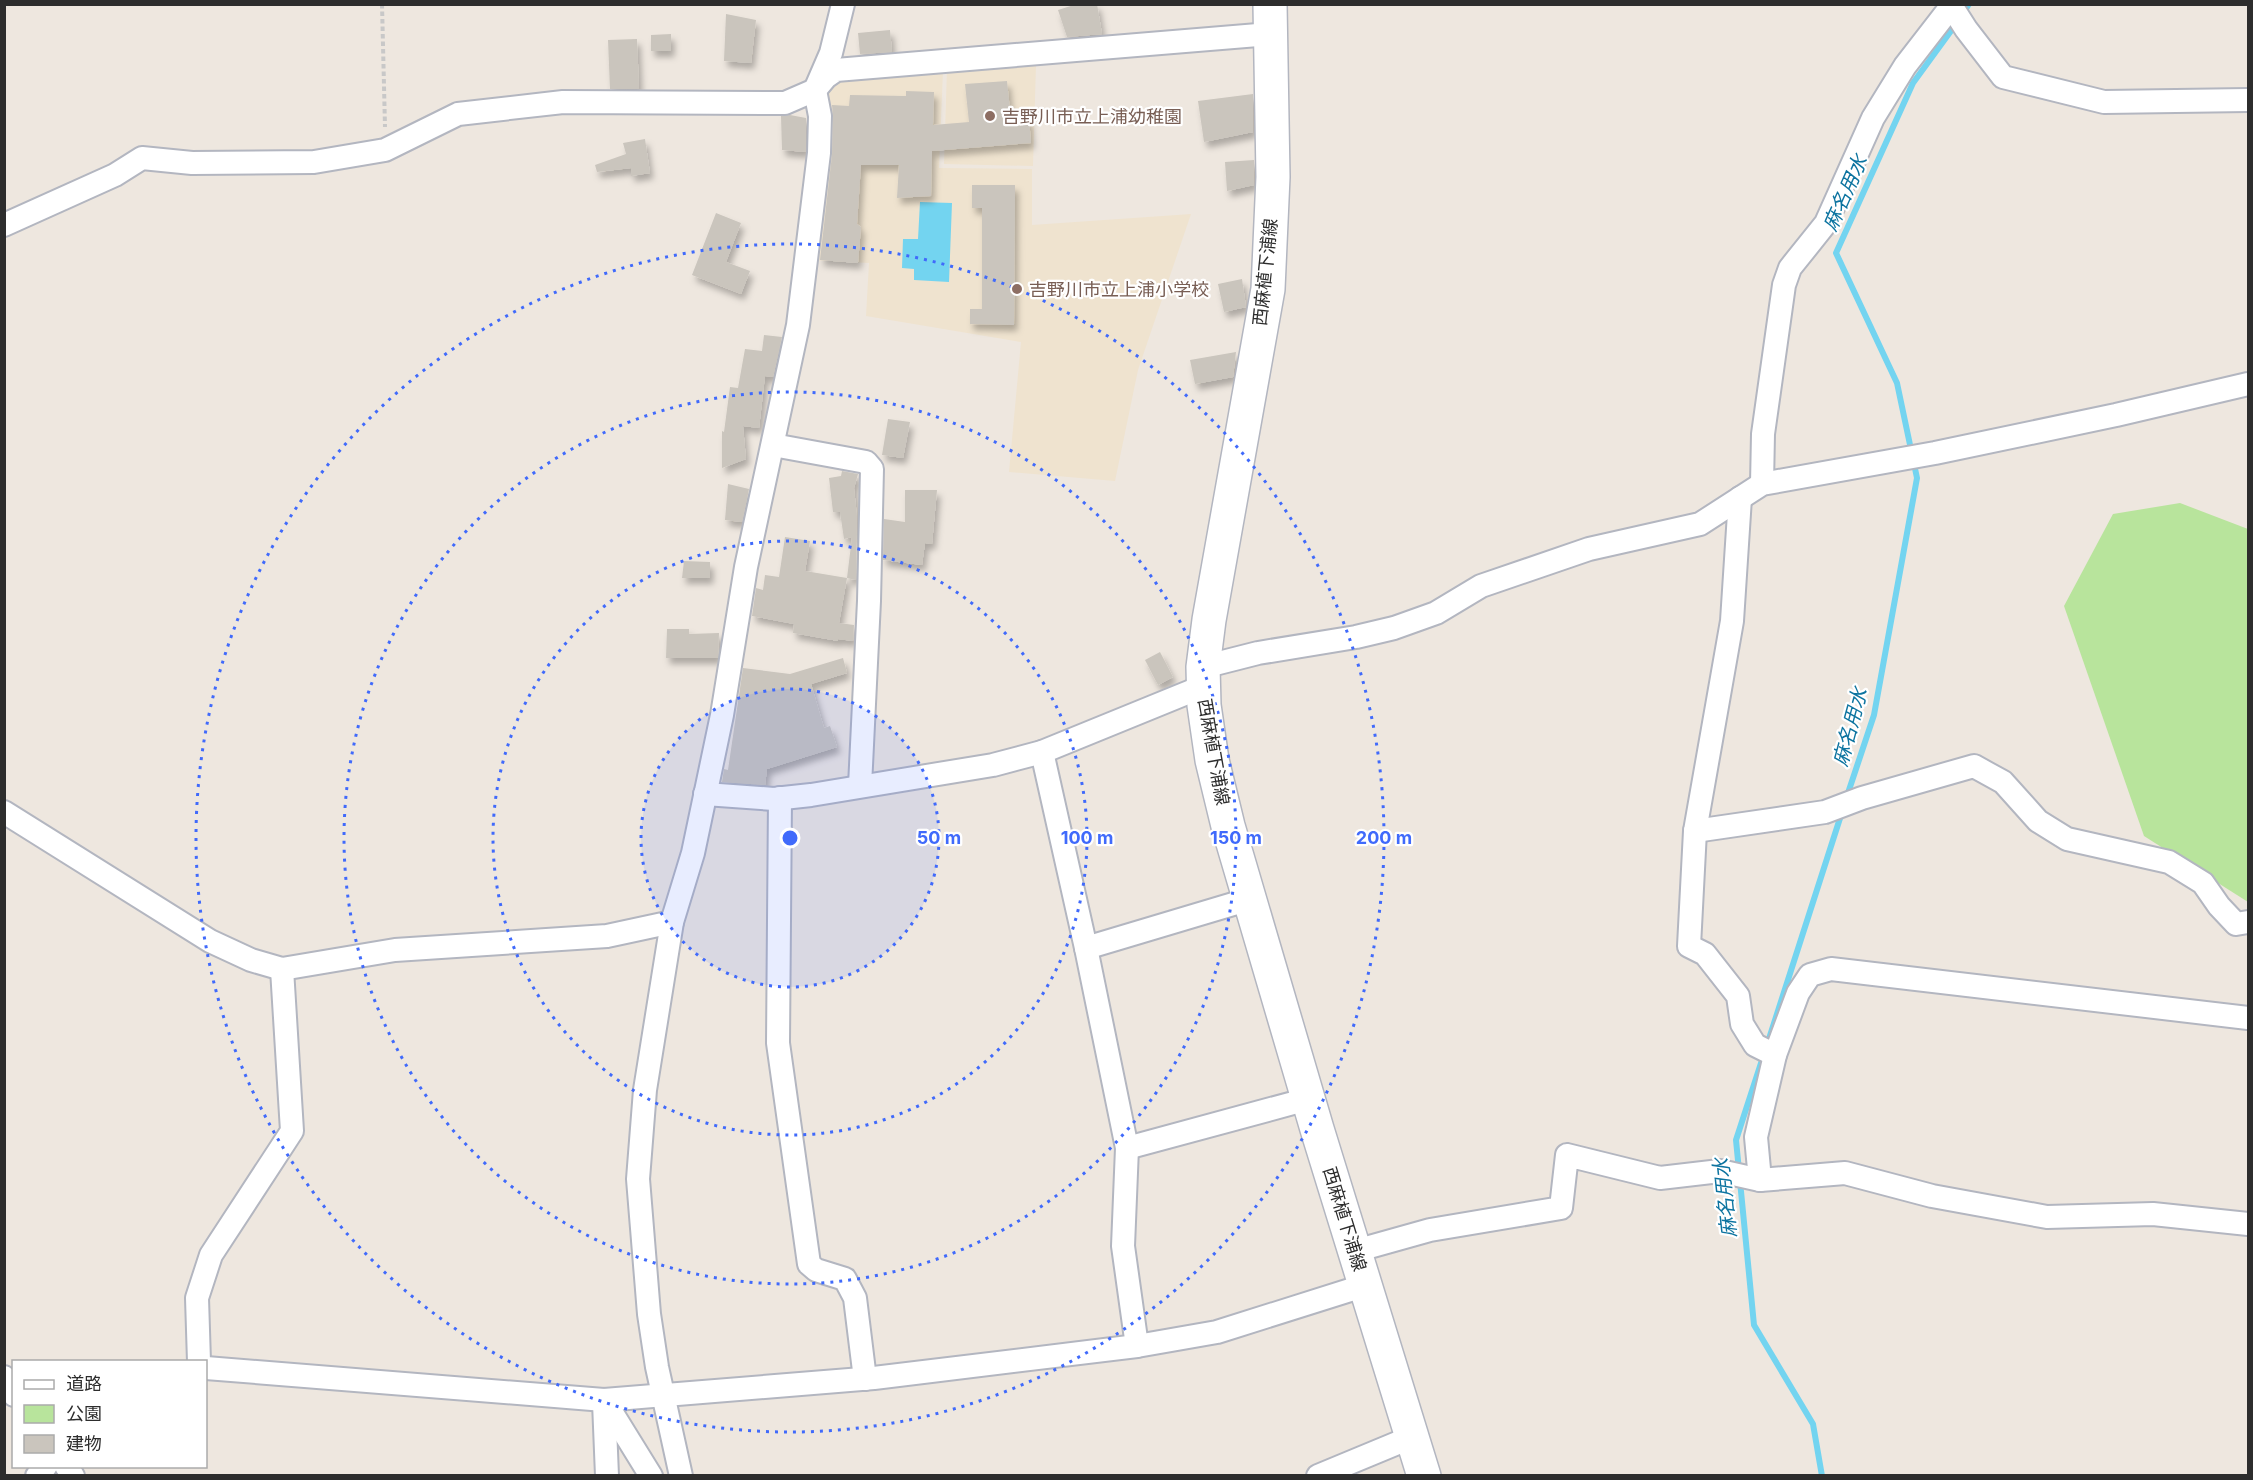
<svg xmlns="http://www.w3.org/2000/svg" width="2253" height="1480" viewBox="0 0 2253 1480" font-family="Inter,'Noto Sans JP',sans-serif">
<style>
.education{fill:#efe3cf}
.green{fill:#b8e49c}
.water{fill:#73d4f0}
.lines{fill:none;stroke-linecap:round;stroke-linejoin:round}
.stream{stroke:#73d4f0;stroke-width:6}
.building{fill:#cac5bd;filter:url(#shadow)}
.street-casing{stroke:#b3b6c0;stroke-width:26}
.secondary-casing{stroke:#b3b6c0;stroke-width:36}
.path{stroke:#c8c8c8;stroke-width:4;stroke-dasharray:4.5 3;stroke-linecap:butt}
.street{stroke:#fff;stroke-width:22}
.secondary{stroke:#fff;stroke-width:33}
.ring{fill:none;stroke:#406afb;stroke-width:3;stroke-dasharray:3 6}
.education-dot{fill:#8d6e63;stroke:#fff;stroke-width:2}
.labels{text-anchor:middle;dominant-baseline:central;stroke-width:4.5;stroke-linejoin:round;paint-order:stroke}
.education-label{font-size:18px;fill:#785e54;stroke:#fff;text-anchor:start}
.street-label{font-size:18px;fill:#2d2d2d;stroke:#fff}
.water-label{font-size:20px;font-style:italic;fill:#0d74a0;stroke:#fff}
.centre{fill:#406afb;stroke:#fff;stroke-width:3}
.ring-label{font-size:18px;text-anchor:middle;font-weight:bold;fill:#406afb;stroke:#fff;stroke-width:4.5;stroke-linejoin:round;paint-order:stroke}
</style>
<defs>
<filter id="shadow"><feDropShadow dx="3.5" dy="6" stdDeviation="3" flood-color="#0004"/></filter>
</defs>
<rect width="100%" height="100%" fill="#eee7df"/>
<g class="education">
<path d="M1036,65L1033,166L944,164L947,68Z"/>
<path d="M943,70L939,168L1032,169V225L1191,214L1138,370L1115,481L1009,472L1021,342L866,316L869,263L813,260L829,79Z"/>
</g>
<path class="green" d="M2180,503L2248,529V902L2144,836L2064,606L2113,514Z"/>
<path class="water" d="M920,202L952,203L949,282L914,280V269L902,268L903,239H918Z"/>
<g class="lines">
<g class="stream">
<path d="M1962,15L1969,4"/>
<path d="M1847,796L1874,715L1917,478L1897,383L1836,253L1913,83L1956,24"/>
<path d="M1767,1045L1842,812"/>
<path d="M1764,1054L1736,1140L1754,1325L1813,1424L1822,1476"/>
</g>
</g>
<g class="building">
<path d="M1077,4H1097L1102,34L1067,37L1058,10Z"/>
<path d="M726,14L756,20L751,63L724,61Z"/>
<path d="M890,30L892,52L860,54L858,33Z"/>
<path d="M671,34V51H651V35Z"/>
<path d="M637,39L639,89H610L608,40Z"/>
<path d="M1007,81L1011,120L1029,118L1031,143L932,151L931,196L897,198L899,165H861L857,224L861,227L858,263L820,260L832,155L833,116L832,105L849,106L850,95L906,96V91L934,92L933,125L969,122L965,84Z"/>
<path d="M1253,94V132L1204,142L1198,101Z"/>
<path d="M790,115L806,118V152L782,150L781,116Z"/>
<path d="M645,139L650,173L631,176V168L597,172L595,165L626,154L623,143Z"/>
<path d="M1254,160V185L1227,191L1225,162Z"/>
<path d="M972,185H1015L1014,325L970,324V309H982V208H972Z"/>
<path d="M716,213L741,223L726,262L750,271L741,294L692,275Z"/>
<path d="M1242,279L1246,307L1224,312L1218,284Z"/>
<path d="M764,335L782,337L773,377L765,376L759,428L743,426L746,459L722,468V431L724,432L730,387L738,388L745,349L762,351Z"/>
<path d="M1236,352L1233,377L1195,384L1190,360Z"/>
<path d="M888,419L910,422L903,458L882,455Z"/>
<path d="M842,471L858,474L854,488L857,517L856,580L847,578L852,537L844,539L840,512H833L829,478L841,476Z"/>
<path d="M728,484L749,489L742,522L725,520Z"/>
<path d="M905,490H937L932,544L925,543L922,565L883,560L884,519L905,522Z"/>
<path d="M785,537L810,541L805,571L847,578L839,623L854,625L853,641L838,639V641L793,633L794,624L752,616L756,588L763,590L765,575L779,577Z"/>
<path d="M684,561L710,562V578H682Z"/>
<path d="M667,629H689V634L719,633L718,658H666Z"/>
<path d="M1160,652L1173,677L1158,685L1145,660Z"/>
<path d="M843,658L847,673L811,684L824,728L830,726L837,747L767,769L765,785L722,782L724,769L728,770L743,668L790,674Z"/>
</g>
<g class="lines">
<defs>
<g id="street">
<path d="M1952,7L1966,29L2003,77L2104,102L2248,100"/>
<path d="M4,225L115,175L142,158L192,163L314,162L385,150L458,114L563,102L785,103L815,90L826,77L836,70L1270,34"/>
<path d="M773,445L866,462L872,469L869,601L860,786"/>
<path d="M1762,484L1763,434L1784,285L1790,268L1826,223L1873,118L1905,66L1953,4"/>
<path d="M1740,498L1732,621L1695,831L1689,946L1705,954L1738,996L1742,1024L1755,1045L1775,1055"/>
<path d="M1203,667L1258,653L1356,637L1394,628L1436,613L1481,586L1589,549L1700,524L1762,484L1935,453L2116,415L2248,384"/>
<path d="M1042,752L1086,948L1127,1148L1123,1246L1137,1346"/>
<path d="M705,794L774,799L811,795L993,765L1042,752L1204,686"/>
<path d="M780,798L778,1043L809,1264L816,1270L845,1279L855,1298L865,1379"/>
<path d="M4,812L210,941L251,960L282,969L395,950L607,936L672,922"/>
<path d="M1695,831L1825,812L1862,798L1974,766L2003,782L2038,821L2067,839L2169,862L2203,883L2219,906L2236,924L2248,922"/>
<path d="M1086,948L1250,899"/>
<path d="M1127,1148L1308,1099"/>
<path d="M1760,1180L1756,1137L1775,1055L1798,993L1810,975L1831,969L2248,1018"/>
<path d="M1355,1251L1430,1230L1561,1208L1567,1155L1660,1178L1720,1171L1760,1180L1845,1173L1932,1196L2047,1217L2153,1214L2248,1224"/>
<path d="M199,1362L197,1298L211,1255L292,1131L282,969"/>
<path d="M206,1368L604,1400L874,1378L1137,1346L1217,1332L1366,1285"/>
<path d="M4,1377L14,1395"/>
<path d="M604,1400L651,1476"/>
<path d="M604,1402L607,1476"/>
<path d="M66,1466L73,1476"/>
<path d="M37,1476L46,1466"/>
<path d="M681,1476L657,1367L649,1314L638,1179L645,1090L672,922L693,853L722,715L746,567L798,325L819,153L820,116L815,90L831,53L843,4"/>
<path d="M1318,1476L1412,1437"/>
</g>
<path id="secondary" d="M1270,4L1273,177L1268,289L1209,620L1203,667L1204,705L1212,760L1228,826L1317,1129L1424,1476"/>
</defs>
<use href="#street" class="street-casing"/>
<use href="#secondary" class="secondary-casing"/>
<path class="path" d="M382,4L385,127"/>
<use href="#street" class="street"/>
<use href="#secondary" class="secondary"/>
</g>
<circle cx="790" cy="838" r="149" fill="#406afb" fill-opacity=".12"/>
<g class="ring">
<circle cx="790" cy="838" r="149"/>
<circle cx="790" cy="838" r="297"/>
<circle cx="790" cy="838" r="446"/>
<circle cx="790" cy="838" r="594"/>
</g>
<g class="education-dot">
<circle cx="990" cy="116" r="6"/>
<circle cx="1017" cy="289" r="6"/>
</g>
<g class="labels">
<g class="education-label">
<text x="1002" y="116">吉野川市立上浦幼稚園</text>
<text x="1029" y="289">吉野川市立上浦小学校</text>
</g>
<g class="street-label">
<text transform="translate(1265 272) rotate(-84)">西麻植下浦線</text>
<text transform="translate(1214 752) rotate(80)">西麻植下浦線</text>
<text transform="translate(1345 1219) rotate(73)">西麻植下浦線</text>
</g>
<g class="water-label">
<text transform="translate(1845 193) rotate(-66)">麻名用水</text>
<text transform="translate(1850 727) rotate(-75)">麻名用水</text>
<text transform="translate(1725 1198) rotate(-96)">麻名用水</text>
</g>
</g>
<circle cx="790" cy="838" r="9" class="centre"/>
<g class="ring-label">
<text x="939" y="844">50 m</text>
<text x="1087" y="844">100 m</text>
<text x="1236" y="844">150 m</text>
<text x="1384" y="844">200 m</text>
</g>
<rect width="2253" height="1480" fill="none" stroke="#2d2d2d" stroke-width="12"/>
<rect x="12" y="1360" width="195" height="108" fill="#ffffff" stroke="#ababab" stroke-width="1.5"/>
<rect x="24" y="1380" width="30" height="9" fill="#ffffff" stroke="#ababab" stroke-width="1.5"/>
<text x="66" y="1390" font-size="18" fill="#2d2d2d">道路</text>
<rect x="24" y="1405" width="30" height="18" fill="#b8e49c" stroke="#ababab" stroke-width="1.5"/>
<text x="66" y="1420" font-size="18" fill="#2d2d2d">公園</text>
<rect x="24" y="1435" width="30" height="18" fill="#cac5bd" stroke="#ababab" stroke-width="1.5"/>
<text x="66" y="1450" font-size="18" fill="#2d2d2d">建物</text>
</svg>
